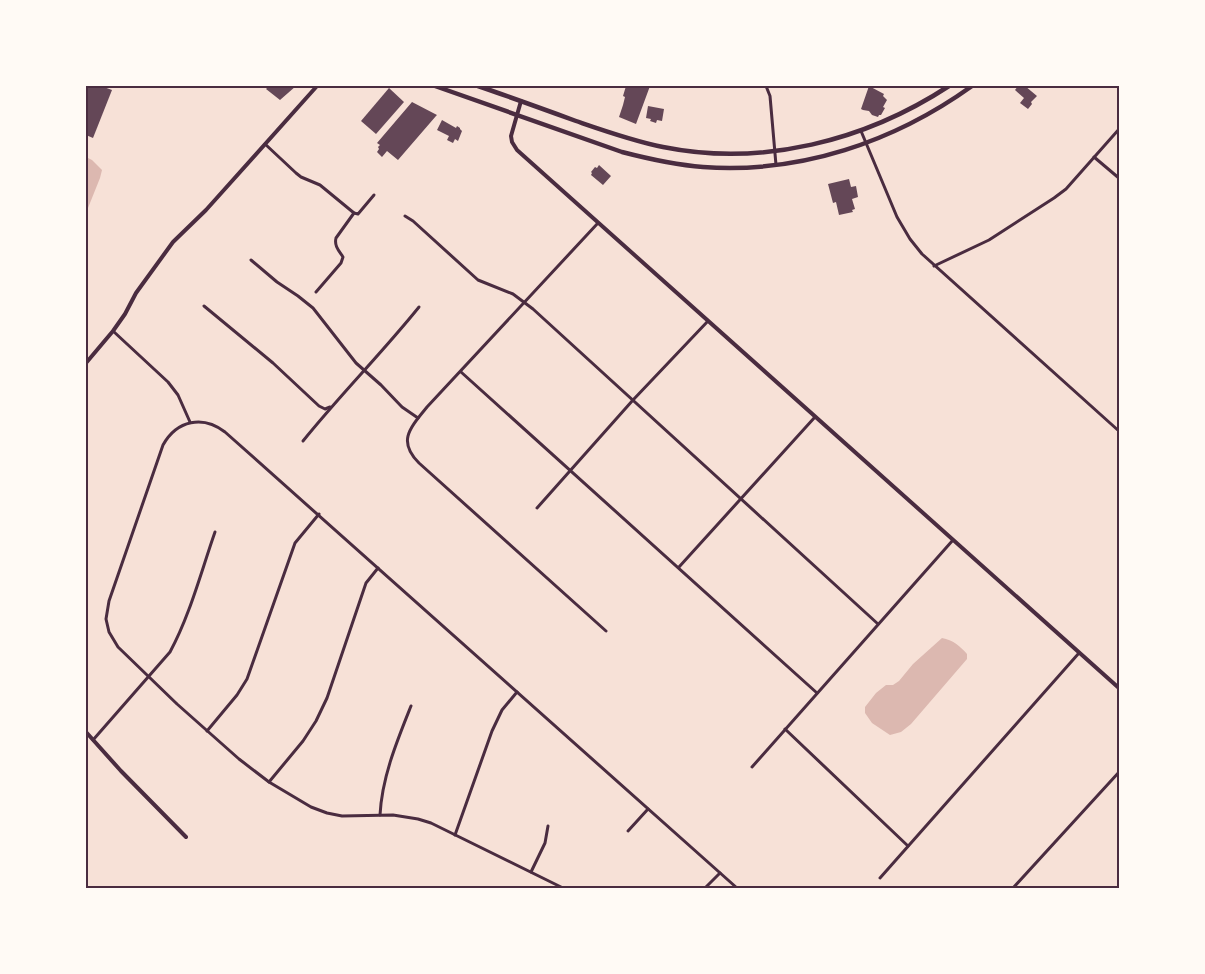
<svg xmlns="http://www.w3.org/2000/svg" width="1205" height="974" viewBox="0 0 1205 974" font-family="Signika,sans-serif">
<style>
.water{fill:#dcb8b0}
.building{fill:#644757}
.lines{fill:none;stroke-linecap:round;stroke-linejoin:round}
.minor{stroke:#4a2c40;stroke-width:3}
.tertiary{stroke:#4a2c40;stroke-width:4}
.primary{stroke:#4a2c40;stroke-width:4.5}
.neatline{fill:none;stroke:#4a2c40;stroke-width:2}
</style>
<rect width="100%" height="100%" fill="#f7e1d7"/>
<g class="water">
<path d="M86,157L92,160L102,170L100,178L86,213Z"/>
<path d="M942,638C953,640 960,646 967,654V659L911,724L901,732L890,735L872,723L865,713V707L876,693L886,685H893L899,681L913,664Z"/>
</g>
<g class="building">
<path d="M86,86H101L112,90L93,138L86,135Z"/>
<path d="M264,86H296L280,100L266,89L267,88Z"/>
<path d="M626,86H650L636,124L619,117L623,105L625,97L623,96Z"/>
<path d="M869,86L884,94L883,96L887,100L883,107L885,108L881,115H879L878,117L872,115L869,111L863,110L861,109Z"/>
<path d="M1018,86H1025L1037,96L1031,102L1032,104L1028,109L1020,103L1024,98L1015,90Z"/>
<path d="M389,88L404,102L376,134L361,121Z"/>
<path d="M412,102L437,115L436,116L398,160L387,151L382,157L377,152L379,149L378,147L380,145L377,143Z"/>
<path d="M648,106L664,109L662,121L657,120L656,123L650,121L651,119L646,118Z"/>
<path d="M442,120L456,128L457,126L460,128V129L462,131L458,141L455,139L453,143L447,140L449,136L437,130Z"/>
<path d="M599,165L611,176L603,185L591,175L592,173L591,172L595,167L597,168Z"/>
<path d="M849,179L851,187L856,186L858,197L852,199L855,209L852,210L853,212L839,215L836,202L833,203L828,184Z"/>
</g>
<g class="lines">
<g class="minor">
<path d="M766,86L770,96L776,165"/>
<path d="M861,131L897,217L910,239L922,254L1120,432"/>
<path d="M265,144L296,173L301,177L320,185L354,213L358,214L374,195"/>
<path d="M1094,157L1120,179"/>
<path d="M405,216L413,221L478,280L513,294L533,309L878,624"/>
<path d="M598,223L427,407C410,428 397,441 419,463L606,631"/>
<path d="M251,260L277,282L298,296L313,308L356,363L381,385L402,407L418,418"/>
<path d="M934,266L989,240L1054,198L1066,189L1120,128"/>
<path d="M316,292L341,263L343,257C339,251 334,246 336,238L354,213"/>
<path d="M204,306L273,363L319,406L325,409L330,407"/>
<path d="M113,331L168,382L178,395L190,422"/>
<path d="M461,372L817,693"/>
<path d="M303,441C340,395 382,353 419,307"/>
<path d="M537,508L633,400L708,321"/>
<path d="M679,567L815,417"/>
<path d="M785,729L908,846"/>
<path d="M207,731L237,695L247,679L295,543L319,514"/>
<path d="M93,740L170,652C190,615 201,572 215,532"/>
<path d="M752,767L953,540"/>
<path d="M269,782L303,741L316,721L327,698L366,583L378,568"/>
<path d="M380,815C382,777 397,741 411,706"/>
<path d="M628,831L648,809"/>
<path d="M455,835L492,731L502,710L517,692"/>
<path d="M531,872L545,843L548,826"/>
<path d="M880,878L1079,653"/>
<path d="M563,888L431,823L418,819L393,815L342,816L327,813L311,807L269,782L239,759L177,704L118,647L109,632L106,619L109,601L163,445C177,420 203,415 225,432L737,888"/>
<path d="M705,888L720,873"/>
<path d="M1013,888L1120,771"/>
</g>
<g class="tertiary">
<path d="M521,101L511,136L512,142L517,150L1120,689"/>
<path d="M86,363L113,331L125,314L136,293L173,242L206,210L317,86"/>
<path d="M86,732L121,771L186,837"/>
</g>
<g class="primary">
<path d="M435,86L622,152C649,159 676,165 703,167C800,174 894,142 972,86"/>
<path d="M478,86C510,97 543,109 576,121C605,131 633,141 663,147C762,167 865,141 949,86"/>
</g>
</g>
<rect width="1205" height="974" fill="none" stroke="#fffaf5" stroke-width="174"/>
<rect x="87" y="87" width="1031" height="800" class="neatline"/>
</svg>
